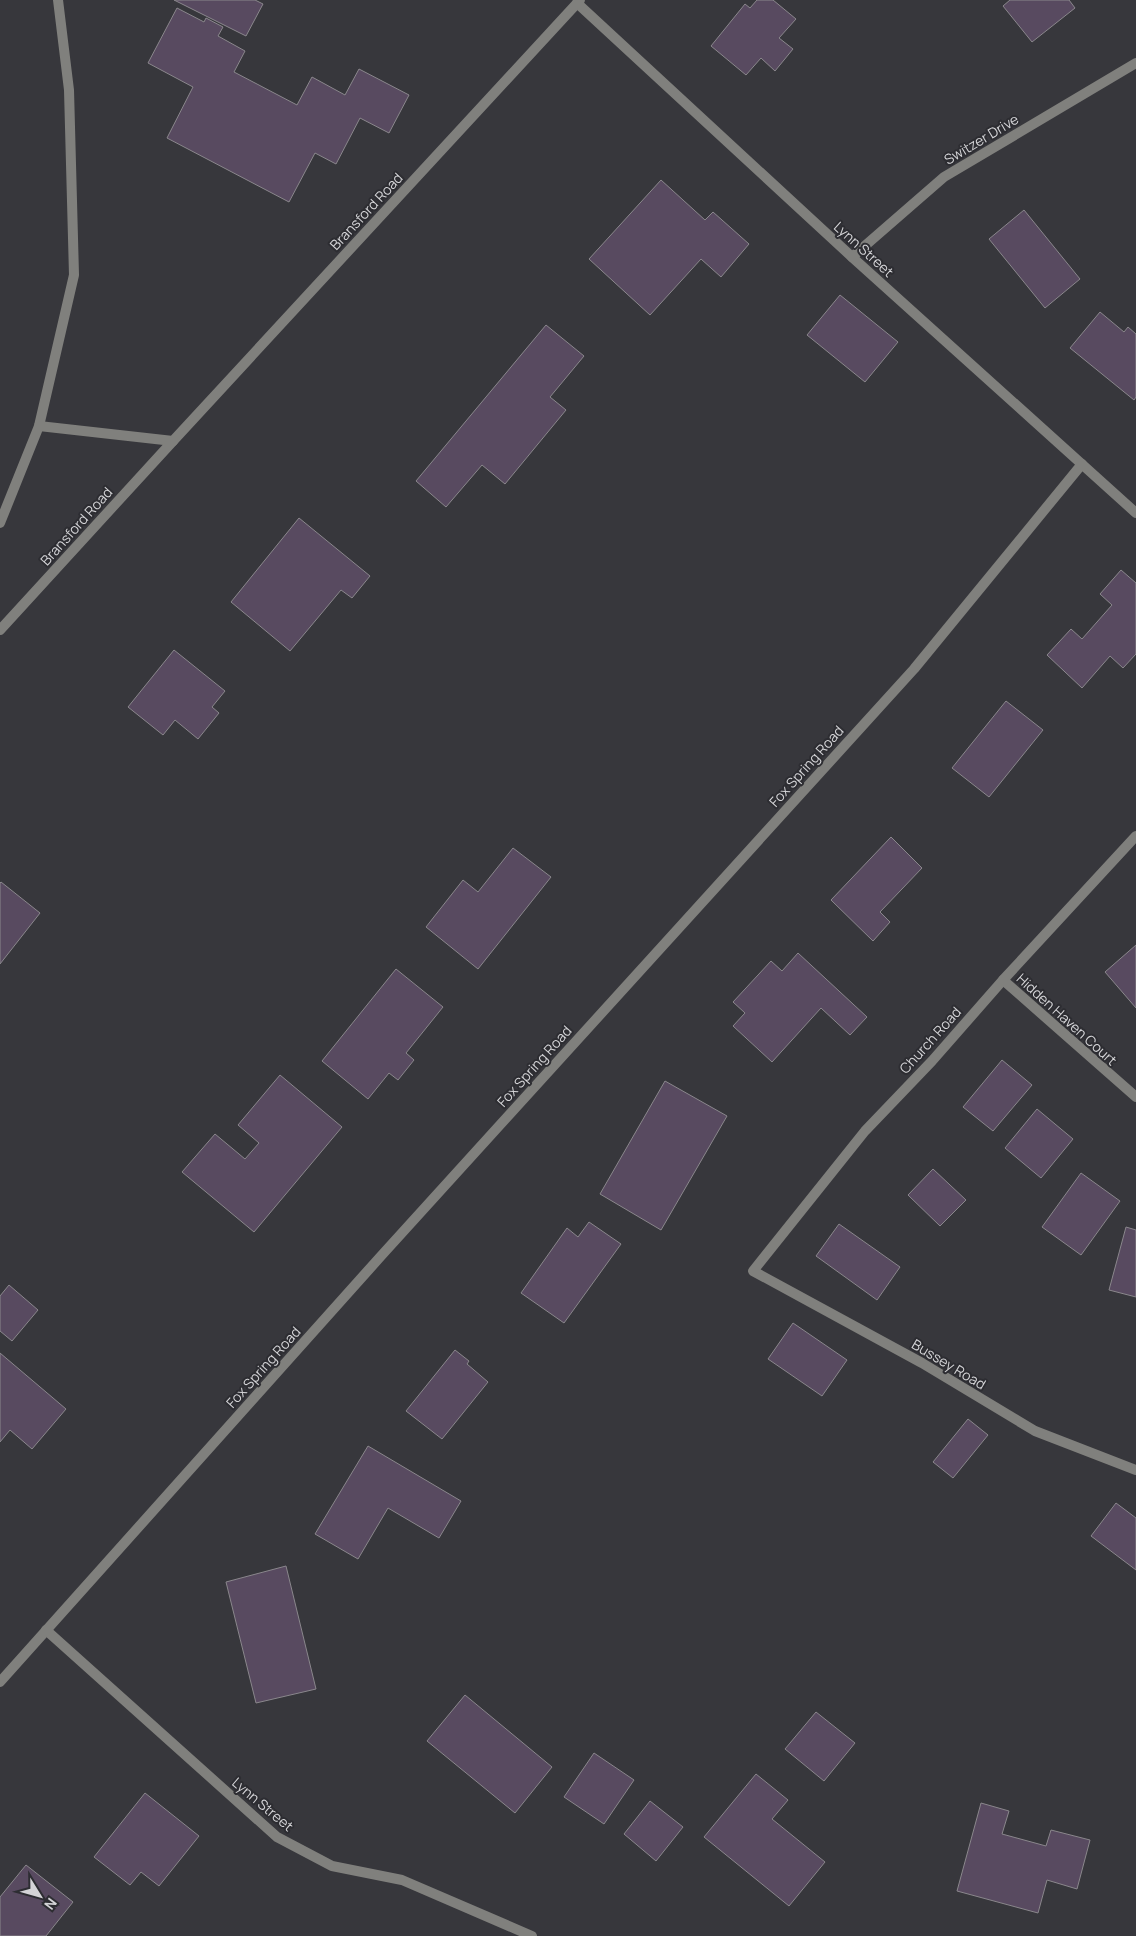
<svg xmlns="http://www.w3.org/2000/svg" width="1136" height="1936" viewBox="0 0 1136 1936" font-family="Manrope,sans-serif">
<style>
.building{fill:#584a60;stroke:#8a878c}
.lines{fill:none;stroke-linecap:round;stroke-linejoin:round}
.minor{stroke:#80807d;stroke-width:10}
.labels{text-anchor:middle;dominant-baseline:central;stroke-width:4;stroke-linejoin:round;paint-order:stroke}
.street-label{font-size:14px;fill:#d4d4d7;stroke:#2d2d32}
</style>
<rect width="100%" height="100%" fill="#37373c"/>
<g class="building">
<path d="M174,0H255L263,4L246,36Z"/>
<path d="M757,0H773L796,19L779,38L793,49L775,71L761,58L746,75L711,46L745,4L750,8Z"/>
<path d="M1010,0H1069L1075,8L1032,42L1003,6Z"/>
<path d="M177,8L204,22L206,18L223,27L218,36L245,51L234,72L297,105L312,77L345,95L359,69L409,95L389,133L360,118L336,164L315,153L289,202L167,138L193,87L148,63Z"/>
<path d="M661,180L705,220L713,212L749,244L721,277L701,259L650,315L589,259Z"/>
<path d="M1024,210L1080,279L1045,308L989,239Z"/>
<path d="M840,295L898,342L865,382L807,335Z"/>
<path d="M1100,312L1124,332L1128,327L1136,334V397L1134,400L1070,348Z"/>
<path d="M546,325L584,356L550,397L566,410L505,484L482,465L446,507L416,481Z"/>
<path d="M299,518L370,576L352,598L341,590L290,651L231,602Z"/>
<path d="M1121,570L1136,583V654L1123,668L1110,656L1082,688L1047,655L1071,629L1082,639L1112,605L1100,594Z"/>
<path d="M174,650L225,691L212,707L219,713L198,739L175,720L163,735L128,707Z"/>
<path d="M1006,701L1043,730L989,797L952,768Z"/>
<path d="M891,837L922,868L880,912L890,922L873,941L831,900Z"/>
<path d="M513,848L551,877L478,969L426,927L463,880L478,892Z"/>
<path d="M1,882L40,913L0,964V883Z"/>
<path d="M1136,945V1008L1105,972Z"/>
<path d="M798,953L867,1017L850,1035L821,1008L772,1062L733,1026L745,1013L733,1002L771,961L782,971Z"/>
<path d="M396,969L443,1007L406,1053L414,1060L398,1080L389,1073L368,1099L322,1061Z"/>
<path d="M1002,1060L1032,1085L993,1131L963,1107Z"/>
<path d="M280,1075L342,1127L254,1232L182,1172L215,1134L245,1159L259,1143L238,1125Z"/>
<path d="M665,1081L727,1116L661,1230L600,1194Z"/>
<path d="M1037,1109L1073,1139L1041,1178L1005,1148Z"/>
<path d="M933,1169L966,1200L940,1226L908,1195Z"/>
<path d="M1081,1173L1120,1201L1081,1255L1042,1227Z"/>
<path d="M589,1222L621,1244L564,1323L521,1293L567,1228L578,1237Z"/>
<path d="M839,1224L900,1267L877,1300L816,1256Z"/>
<path d="M1126,1227L1136,1230V1297L1109,1290Z"/>
<path d="M9,1285L38,1310L12,1341L0,1331V1296Z"/>
<path d="M793,1323L847,1360L822,1396L768,1359Z"/>
<path d="M455,1350L469,1361L467,1364L488,1382L442,1439L406,1411Z"/>
<path d="M0,1353L66,1409L32,1449L10,1430L0,1442Z"/>
<path d="M968,1419L988,1435L953,1478L933,1462Z"/>
<path d="M368,1446L461,1501L439,1538L388,1508L358,1559L315,1534Z"/>
<path d="M1116,1503L1136,1518V1570L1091,1536Z"/>
<path d="M286,1566L316,1689L256,1703L226,1582Z"/>
<path d="M465,1695L552,1767L515,1813L427,1741Z"/>
<path d="M816,1712L855,1743L824,1781L785,1749Z"/>
<path d="M594,1753L634,1780L604,1824L564,1797Z"/>
<path d="M756,1774L788,1800L772,1819L825,1862L789,1906L704,1837Z"/>
<path d="M145,1793L199,1836L159,1886L141,1872L130,1885L94,1857Z"/>
<path d="M650,1801L683,1827L656,1861L624,1834Z"/>
<path d="M981,1803L1009,1811L1002,1834L1046,1846L1051,1830L1090,1840L1077,1889L1047,1880L1038,1913L957,1891Z"/>
<path d="M26,1865L73,1902L46,1936H0V1897Z"/>
</g>
<g class="lines">
<g class="minor">
<path d="M577,3L852,257L1136,513"/>
<path d="M852,257L944,177L1136,63"/>
<path d="M39,426L173,441L580,0"/>
<path d="M0,523L39,426L74,275L69,90L58,0"/>
<path d="M0,630L173,441"/>
<path d="M1136,836L1003,980L932,1061L865,1131L753,1271L922,1363L1035,1431L1136,1470"/>
<path d="M1003,980L1136,1097"/>
<path d="M46,1630L277,1837L332,1866L402,1880L532,1936"/>
<path d="M0,1682L381,1256L914,669L1082,464"/>
</g>
</g>
<g class="labels">
<g class="street-label">
<text transform="translate(981 139) rotate(-31)">Switzer Drive</text>
<text transform="translate(366 211) rotate(-47)">Bransford Road</text>
<text transform="translate(864 249) rotate(42)">Lynn Street</text>
<text transform="translate(76 526) rotate(-48)">Bransford Road</text>
<text transform="translate(806 766) rotate(-48)">Fox Spring Road</text>
<text transform="translate(1067 1019) rotate(42)">Hidden Haven Court</text>
<text transform="translate(930 1040) rotate(-48)">Church Road</text>
<text transform="translate(534 1066) rotate(-48)">Fox Spring Road</text>
<text transform="translate(949 1364) rotate(31)">Bussey Road</text>
<text transform="translate(263 1367) rotate(-48)">Fox Spring Road</text>
<text transform="translate(263 1804) rotate(40)">Lynn Street</text>
</g>
</g>
<g transform="translate(40 1896) rotate(127)" stroke="#2d2d32" stroke-width="4" paint-order="stroke">
<path d="M0-4L9 19L0 12L-9 19Z" fill="#d4d4d7"/>
<text y="-8" font-size="14" font-weight="bold" text-anchor="middle" fill="#d4d4d7">N</text>
</g>
</svg>
